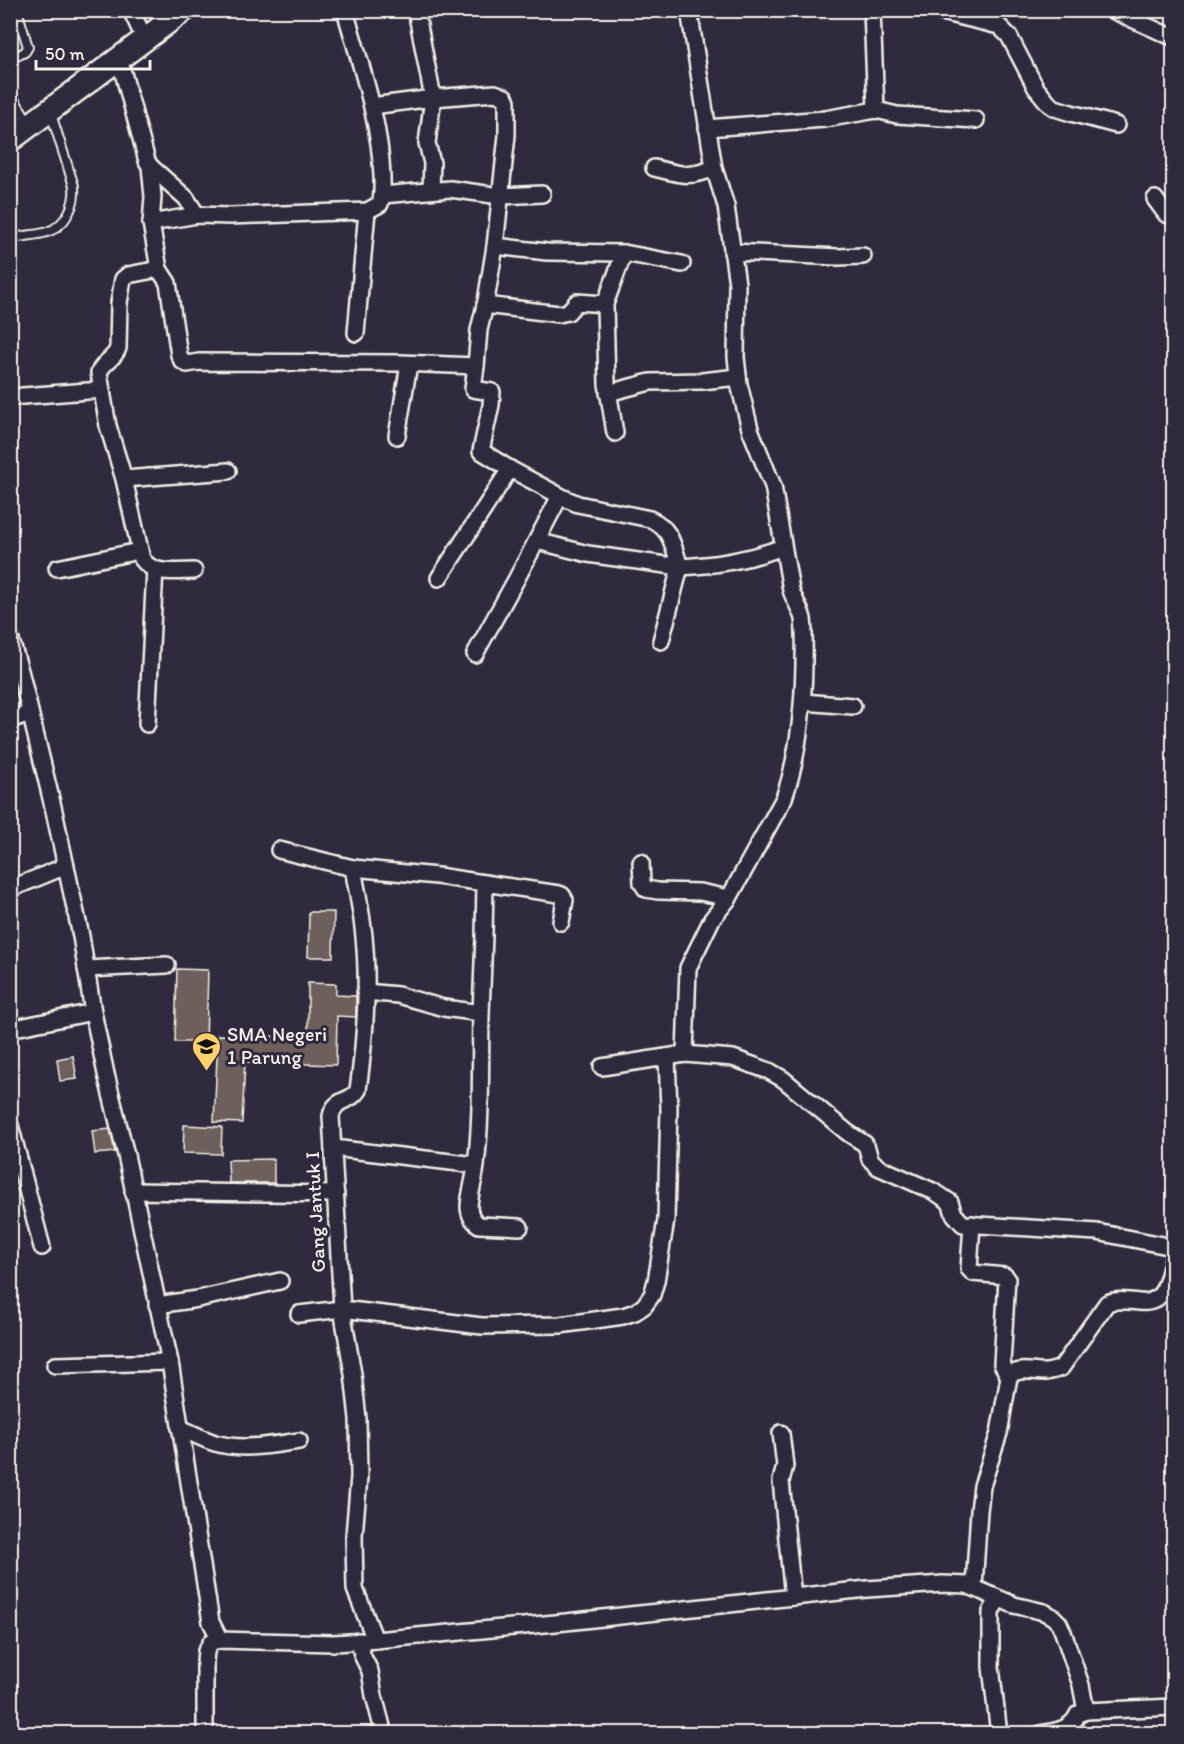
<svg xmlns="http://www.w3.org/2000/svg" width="1184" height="1744" viewBox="0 0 1184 1744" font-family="Itim,sans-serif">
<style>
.building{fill:#6d615c;stroke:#f4f1e8;stroke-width:1.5}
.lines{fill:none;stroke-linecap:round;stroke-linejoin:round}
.lane-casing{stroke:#f4f1e8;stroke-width:12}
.street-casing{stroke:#f4f1e8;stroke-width:20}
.secondary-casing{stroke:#f4f1e8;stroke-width:27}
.lane{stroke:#2f2a3d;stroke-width:8}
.street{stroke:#2f2a3d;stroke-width:15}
.secondary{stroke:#2f2a3d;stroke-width:22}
.labels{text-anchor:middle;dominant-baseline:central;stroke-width:6;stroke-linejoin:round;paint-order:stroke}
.poi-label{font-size:20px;fill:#f4f1e8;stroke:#2f2a3d;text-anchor:start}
.street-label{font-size:20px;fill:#f4f1e8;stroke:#2f2a3d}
</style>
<rect width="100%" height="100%" fill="#2f2a3d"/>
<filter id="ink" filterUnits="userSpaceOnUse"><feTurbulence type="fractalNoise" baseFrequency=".0167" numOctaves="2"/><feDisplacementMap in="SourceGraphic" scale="12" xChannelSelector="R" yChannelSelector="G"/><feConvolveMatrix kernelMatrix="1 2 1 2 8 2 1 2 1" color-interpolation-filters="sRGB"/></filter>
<g filter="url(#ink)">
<g class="building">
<path d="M309,912H334L333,957H308Z"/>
<path d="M177,969L208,970L206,1042H175Z"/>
<path d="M308,983L336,984V995L356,996V1017L337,1016L336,1065L245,1062L242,1123L214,1122L218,1035L308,1037Z"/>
<path d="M73,1056L77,1079L60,1081L57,1059Z"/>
<path d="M184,1125L222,1127L221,1154L183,1153Z"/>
<path d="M110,1129L115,1152L95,1154L92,1131Z"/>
<path d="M274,1159V1183H229L228,1160Z"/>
</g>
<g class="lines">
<defs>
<g id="lane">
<path d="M10,59L25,52L28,47L17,10"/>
<path d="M10,93L30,124"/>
<path d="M19,237C28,235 39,235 47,232C66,226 76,204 74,186L51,114"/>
</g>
<g id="street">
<path d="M131,10L145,40"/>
<path d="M416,10L433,98L427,143L432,163L431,190"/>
<path d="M933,10L999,26L1009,36L1036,88L1049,104L1055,108L1071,113L1116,125"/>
<path d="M1112,10L1174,38"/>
<path d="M119,58L147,161L150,166L153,197L151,223L159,269L168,283L179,355L182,361L187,364L199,362L401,363L476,366L479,330L486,301L495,246L507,135V101L505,97L495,93L433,98L372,106"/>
<path d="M876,110L897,115L976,120"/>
<path d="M707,128L825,119L876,110L872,10"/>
<path d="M150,166L186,198L197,215"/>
<path d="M654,168C680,174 688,179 714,168"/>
<path d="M382,195L450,189L500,196L542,194"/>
<path d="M1155,199L1166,214L1174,217"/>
<path d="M151,223L197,215L230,216L367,211L380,204C383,195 382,185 382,176C380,120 360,64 345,10"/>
<path d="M495,246L547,252L624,253L682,264"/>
<path d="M732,252L838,257L863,256"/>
<path d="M159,269L128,275L123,279L119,303L118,348C115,359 102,362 99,373L108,426L124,479L142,559C154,576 176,571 194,571"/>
<path d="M485,305L559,314L568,312L577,302L605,304"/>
<path d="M356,333L367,211"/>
<path d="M476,366L473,389L492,392L491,405L481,451L510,469"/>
<path d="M608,393L650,382L702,381L738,377"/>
<path d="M10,397L101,390"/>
<path d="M615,433L607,384L605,304L624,253"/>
<path d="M397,436L409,364"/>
<path d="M124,479L228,471"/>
<path d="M537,541L588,554L680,567L661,641"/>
<path d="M57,568L139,551"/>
<path d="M439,578L510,469L564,498L578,504L650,519C672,529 673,546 680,567C717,565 748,560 783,547"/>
<path d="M10,637L21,674L54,811L81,936L93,1012L106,1074L126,1155L170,1362L211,1622L220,1640"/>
<path d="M475,654L517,578L560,496"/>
<path d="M803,702L853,706"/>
<path d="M10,720L30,713"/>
<path d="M147,724L155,569"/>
<path d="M279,850L353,868C357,891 362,914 364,937C369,987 365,1040 358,1090C351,1103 335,1097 331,1116L342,1309L353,1374L358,1419L359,1477L354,1536L355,1589L375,1640"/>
<path d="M641,862L642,883L646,889L658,891L700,892L729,898"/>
<path d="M353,868L437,876L559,894L562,895L565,900L561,922"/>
<path d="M10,889L66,866"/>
<path d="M86,969L167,965"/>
<path d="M365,992L398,995L444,1008L481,1013L484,936L485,883"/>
<path d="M481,1013C480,1063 482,1115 476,1165C475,1178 470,1192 469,1206C469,1214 472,1220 479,1225L520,1227"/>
<path d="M10,1029L93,1012"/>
<path d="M685,1054L688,968L712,919L729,898L784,798C799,755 803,710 804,666C804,650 805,635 803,619C801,609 794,600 791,590L773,486L750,429L739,384L736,357L737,284L726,206L714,168L689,10"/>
<path d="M602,1067L685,1054L733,1058L769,1071L783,1079L848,1133L865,1144L867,1148L870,1159L878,1167L935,1192L950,1202L954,1214L963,1224L1097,1232L1173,1247L1174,1249"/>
<path d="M10,1125L42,1247"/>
<path d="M333,1148L476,1165"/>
<path d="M133,1191L336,1194"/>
<path d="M972,1224L969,1269L973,1273L1005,1276L1007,1278L1002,1364L1009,1377"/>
<path d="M157,1305L198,1299L280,1281"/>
<path d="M299,1314L342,1309L482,1326L560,1325L623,1316L635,1312L644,1306L652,1295L656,1281L666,1220L669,1109L667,1057"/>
<path d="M55,1365L170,1362"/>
<path d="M180,1428C192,1433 203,1439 215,1443C243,1451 271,1445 299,1441"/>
<path d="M781,1433L785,1466L781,1481L793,1597"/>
<path d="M974,1587L979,1511L982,1486L999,1433L1009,1377C1018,1366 1034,1373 1047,1372C1052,1371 1056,1370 1061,1368L1107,1303C1117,1299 1128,1301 1139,1302C1167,1306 1168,1275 1174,1255"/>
<path d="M998,1599L991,1612V1667L999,1734"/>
<path d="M358,1641L363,1657L370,1671L374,1696L384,1734"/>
<path d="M205,1734V1662L206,1651L211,1642L220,1640L334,1643L365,1641L566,1622L867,1589L943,1584L967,1585L1014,1605L1044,1612L1053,1617L1059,1623L1063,1632L1081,1685L1086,1711L1174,1707"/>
<path d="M1040,1734C1056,1731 1071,1730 1078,1714L1086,1711"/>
</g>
<path id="secondary" d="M10,140L184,10"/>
</defs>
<use href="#lane" class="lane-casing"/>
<use href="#street" class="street-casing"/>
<use href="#secondary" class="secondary-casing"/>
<use href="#lane" class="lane"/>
<use href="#street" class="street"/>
<use href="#secondary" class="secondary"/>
</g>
</g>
<defs>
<symbol id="school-pin" viewBox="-11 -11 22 30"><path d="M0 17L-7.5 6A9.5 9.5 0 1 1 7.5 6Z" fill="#ffd166" stroke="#2f2a3d"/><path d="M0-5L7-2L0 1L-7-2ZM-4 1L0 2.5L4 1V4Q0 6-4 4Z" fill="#111"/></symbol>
</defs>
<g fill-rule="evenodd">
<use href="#school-pin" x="190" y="1030" width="33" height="45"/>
</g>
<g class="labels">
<g class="poi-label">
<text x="227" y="1034">SMA Negeri<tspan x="227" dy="23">1 Parung</tspan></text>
</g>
<g class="street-label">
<text transform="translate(315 1212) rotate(-93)">Gang Jantuk I</text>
</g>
</g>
<rect width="1184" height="1744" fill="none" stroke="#2f2a3d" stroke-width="36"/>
<rect x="18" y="18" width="1148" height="1708" fill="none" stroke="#f4f1e8" stroke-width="2" filter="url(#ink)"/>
<path d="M36 60v9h114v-9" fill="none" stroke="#f4f1e8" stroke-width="3"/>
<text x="45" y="60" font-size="18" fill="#f4f1e8" stroke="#2f2a3d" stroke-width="4.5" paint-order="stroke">50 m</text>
</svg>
